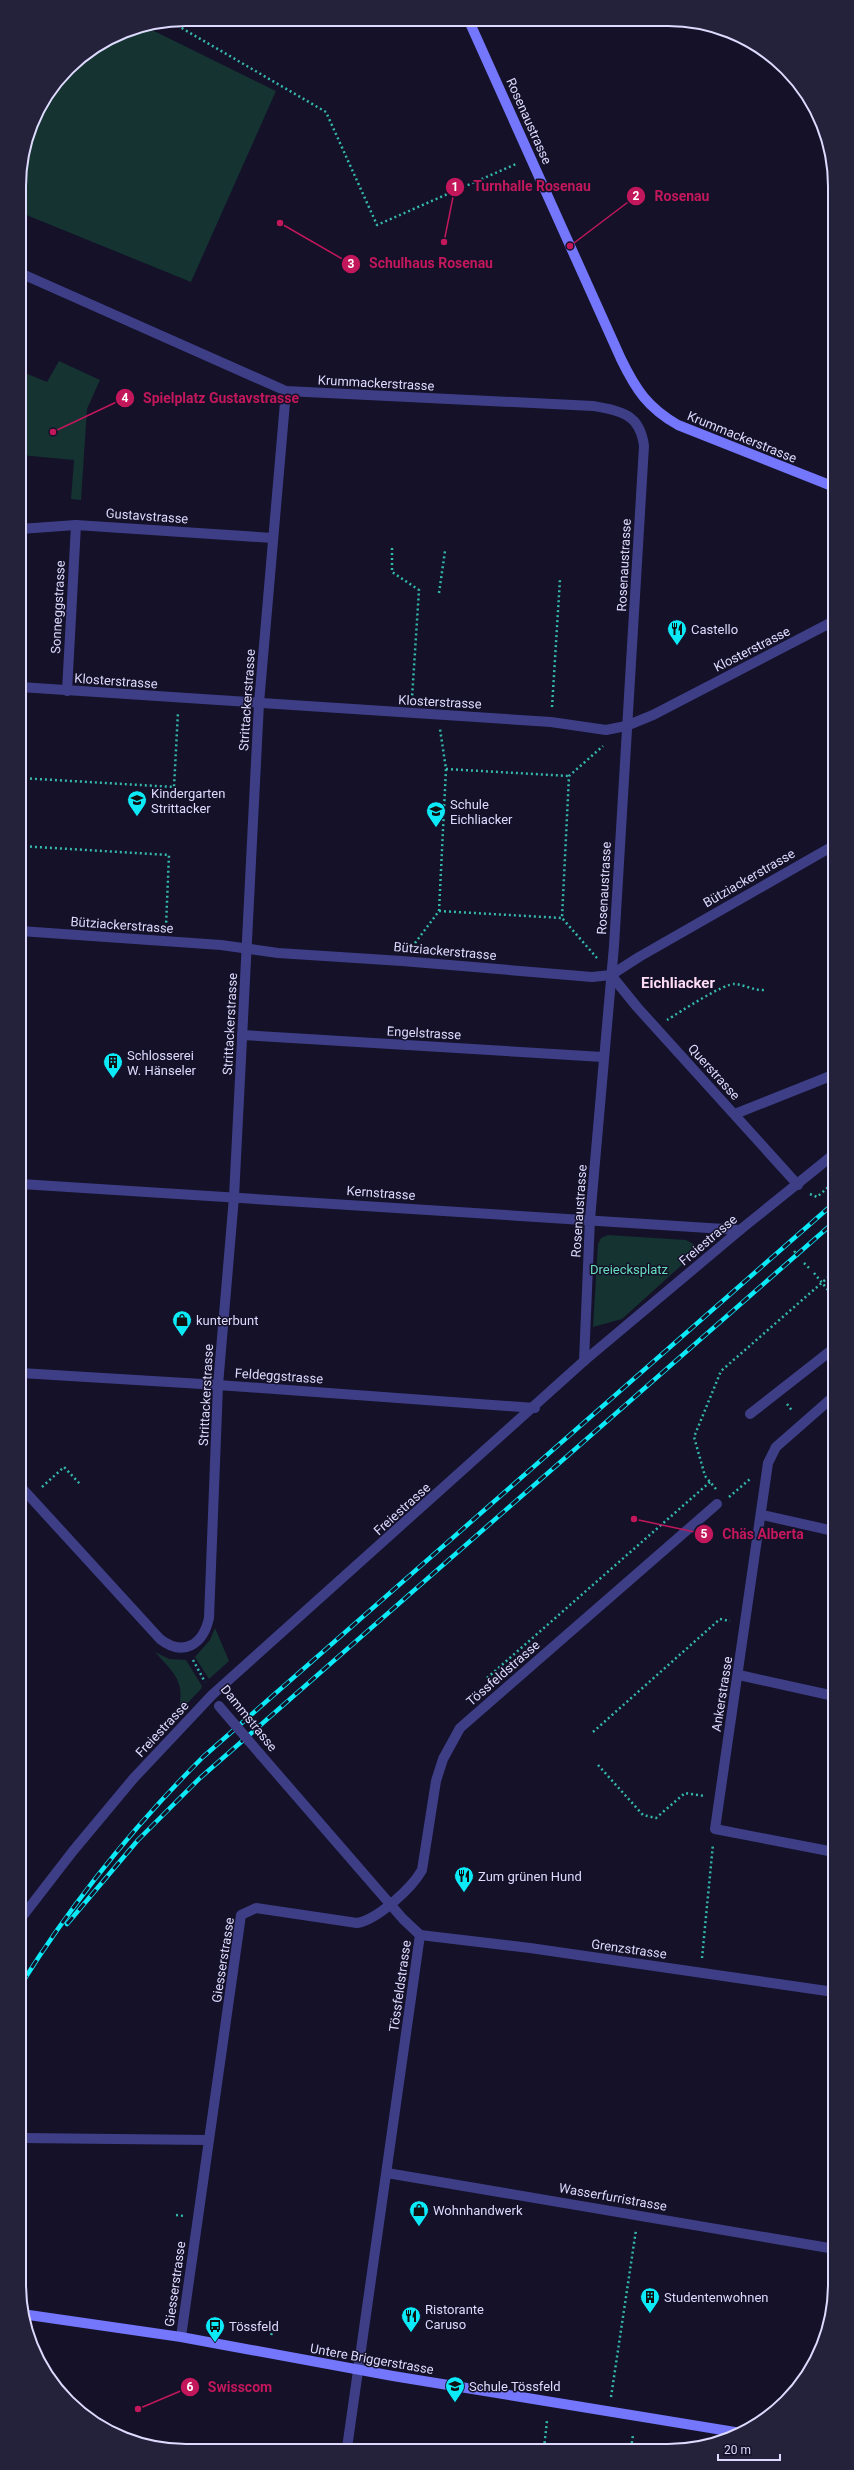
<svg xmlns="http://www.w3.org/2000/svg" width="854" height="2470" viewBox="0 0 854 2470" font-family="Roboto,sans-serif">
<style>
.green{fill:#143331}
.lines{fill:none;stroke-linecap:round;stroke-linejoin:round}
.path{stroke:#34b8ab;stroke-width:2.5;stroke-dasharray:2 3;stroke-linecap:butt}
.lane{stroke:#3e3e87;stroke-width:10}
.street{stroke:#3e3e87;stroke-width:10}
.secondary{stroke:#7476fb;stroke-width:10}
.rail-casing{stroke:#0ceaf8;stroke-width:4.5}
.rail{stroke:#141129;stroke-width:3;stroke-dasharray:9;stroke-linecap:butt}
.street-bridge{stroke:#3e3e87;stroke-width:10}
.labels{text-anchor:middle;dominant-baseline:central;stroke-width:3;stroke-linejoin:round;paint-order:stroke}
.street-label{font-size:13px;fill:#dddafe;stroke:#141129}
.poi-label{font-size:13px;fill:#dddafe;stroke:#141129;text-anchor:start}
.park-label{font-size:13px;fill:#67debb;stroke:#141129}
.quarter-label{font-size:15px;font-weight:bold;fill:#fedcf3;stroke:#141129}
.rim{fill:none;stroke:#dddafe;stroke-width:2}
.leader{fill:none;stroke:#c2185b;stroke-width:1.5}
.callout-dot{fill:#c2185b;stroke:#141129;stroke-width:1.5}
.mark-label{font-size:12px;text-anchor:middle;font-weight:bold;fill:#fff}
.callout-label{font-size:14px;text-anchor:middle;font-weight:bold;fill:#c2185b;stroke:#141129;stroke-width:3;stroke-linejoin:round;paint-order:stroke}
</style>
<rect width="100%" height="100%" fill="#141129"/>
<g class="green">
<path d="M146,27L276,91L191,282L19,212V175L36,113L76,61L123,32Z"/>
<path d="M59,361L100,380L87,409L81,500L71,499L74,460L20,455V371L47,382Z"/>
<path d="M608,1235L686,1240L695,1245V1253L622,1319L593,1327L598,1244L601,1238Z"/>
<path d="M215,1628L229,1661L209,1679L195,1657L210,1640Z"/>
<path d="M155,1652L169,1659L186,1660L202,1686L201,1689L178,1713C186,1682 175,1674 155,1652Z"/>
</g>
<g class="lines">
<g class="path">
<path d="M173,23L326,112L377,225L516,164"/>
<path d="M392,548V572L419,590L412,698"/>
<path d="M439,593L445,551"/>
<path d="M552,707L560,579"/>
<path d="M446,769L569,776"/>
<path d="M20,778L174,787L178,712"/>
<path d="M20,846L169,855L166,926"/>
<path d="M439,911L562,918"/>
<path d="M412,947L439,911L446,769L440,729"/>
<path d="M597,958L562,918L569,776L603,746"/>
<path d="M667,1020C680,1012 724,983 735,984C746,985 754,991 765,990"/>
<path d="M810,1194L817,1197L833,1183"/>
<path d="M794,1251L800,1258"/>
<path d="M804,1263L810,1269"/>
<path d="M814,1273L833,1296"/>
<path d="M787,1404L793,1412"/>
<path d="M42,1487L64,1467L80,1484"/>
<path d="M716,1489L705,1476L694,1437L721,1371L833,1273"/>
<path d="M729,1497L750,1479"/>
<path d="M193,1660L205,1682"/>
<path d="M487,1678L710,1482"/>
<path d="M593,1732L720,1619L730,1621"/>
<path d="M598,1765L643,1815L656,1818L685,1793L705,1796"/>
<path d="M702,1958L713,1844"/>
<path d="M176,2215L184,2216"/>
<path d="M215,2322V2324"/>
<path d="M271,2335L272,2333"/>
<path d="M611,2397L636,2230"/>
<path d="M544,2448L547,2421"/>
<path d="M631,2448L633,2435"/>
</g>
<g class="lane">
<path d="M735,1114L833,1075"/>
<path d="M750,1414L833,1349"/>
</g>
<g class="street">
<path d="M20,273L286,391L593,406C621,411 640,414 644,446L614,946L590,1219L584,1361"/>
<path d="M20,529L76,525L273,538"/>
<path d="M20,687L551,722L606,730L626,726L653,715L832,622"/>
<path d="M67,691L76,525"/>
<path d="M20,931L221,945L278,953L402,961L592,977L611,975L639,957L833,846"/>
<path d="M611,975L637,1007L798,1185"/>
<path d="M242,1035L603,1057"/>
<path d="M21,1184L740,1230"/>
<path d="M21,1373L218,1385L535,1408"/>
<path d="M833,1397L776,1447L768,1463L715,1829L834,1852"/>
<path d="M21,1487L160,1639C183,1657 203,1645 209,1618L218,1385L234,1197L259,703L286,391"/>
<path d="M762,1515L834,1531"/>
<path d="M739,1675L834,1696"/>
<path d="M260,1754L403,1919L420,1935"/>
<path d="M22,1917L73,1851L133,1779L212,1695L584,1361L740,1230L833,1155"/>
<path d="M420,1935L530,1948L834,1992"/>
<path d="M22,2138L209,2140"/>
<path d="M387,2173L835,2249"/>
<path d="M181,2337L241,1915L256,1908L357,1923C377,1920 412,1888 422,1870L436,1781L443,1759L460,1728L717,1504"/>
<path d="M347,2448L420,1935"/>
</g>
<g class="secondary">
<path d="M469,21L621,359C636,390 648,408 678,425L832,486"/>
<path d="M22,2314L181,2337L393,2376L741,2433"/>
</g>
<defs>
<g id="rail">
<path d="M67,1924L138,1840L200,1778L833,1223"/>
<path d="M22,1983C74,1900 134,1826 203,1757L833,1204"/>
</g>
</defs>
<use href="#rail" class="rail-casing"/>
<use href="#rail" class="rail"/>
<path class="street-bridge" d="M219,1706L260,1754"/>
</g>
<defs>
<symbol id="restaurant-pin" viewBox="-11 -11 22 30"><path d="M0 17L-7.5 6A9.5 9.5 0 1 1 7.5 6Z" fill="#0ceaf8" stroke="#141129"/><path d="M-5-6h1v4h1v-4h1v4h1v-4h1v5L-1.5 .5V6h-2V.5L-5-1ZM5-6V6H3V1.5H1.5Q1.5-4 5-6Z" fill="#111"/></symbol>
<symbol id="school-pin" viewBox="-11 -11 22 30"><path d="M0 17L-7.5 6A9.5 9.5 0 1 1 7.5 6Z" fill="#0ceaf8" stroke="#141129"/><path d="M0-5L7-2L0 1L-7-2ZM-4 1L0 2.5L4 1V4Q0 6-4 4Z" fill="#111"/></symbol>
<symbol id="building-pin" viewBox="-11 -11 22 30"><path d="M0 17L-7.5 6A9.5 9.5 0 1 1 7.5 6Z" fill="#0ceaf8" stroke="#141129"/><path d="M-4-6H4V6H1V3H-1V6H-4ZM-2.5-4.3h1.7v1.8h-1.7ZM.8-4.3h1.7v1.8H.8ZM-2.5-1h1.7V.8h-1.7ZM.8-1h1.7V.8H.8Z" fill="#111"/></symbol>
<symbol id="shop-pin" viewBox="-11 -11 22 30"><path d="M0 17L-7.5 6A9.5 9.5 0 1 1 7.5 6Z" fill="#0ceaf8" stroke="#141129"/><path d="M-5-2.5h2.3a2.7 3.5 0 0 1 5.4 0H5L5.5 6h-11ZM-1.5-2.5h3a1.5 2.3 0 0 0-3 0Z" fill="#111"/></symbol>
<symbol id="bus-pin" viewBox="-11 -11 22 30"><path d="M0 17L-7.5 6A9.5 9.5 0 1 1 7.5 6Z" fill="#0ceaf8" stroke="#141129"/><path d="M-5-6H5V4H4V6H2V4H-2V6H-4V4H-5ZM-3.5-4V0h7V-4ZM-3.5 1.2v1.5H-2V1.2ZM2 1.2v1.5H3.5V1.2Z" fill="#111"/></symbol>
</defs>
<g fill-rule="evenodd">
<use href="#restaurant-pin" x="666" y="618" width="22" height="30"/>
<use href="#school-pin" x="126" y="789" width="22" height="30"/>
<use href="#school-pin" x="425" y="800" width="22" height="30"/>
<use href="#building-pin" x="102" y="1051" width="22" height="30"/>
<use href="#shop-pin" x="171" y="1309" width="22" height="30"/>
<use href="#restaurant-pin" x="453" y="1865" width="22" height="30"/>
<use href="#shop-pin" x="408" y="2199" width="22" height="30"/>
<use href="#building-pin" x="639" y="2286" width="22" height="30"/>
<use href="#restaurant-pin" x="400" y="2305" width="22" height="30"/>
<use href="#bus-pin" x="204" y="2315" width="22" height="30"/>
<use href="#school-pin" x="444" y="2375" width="22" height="30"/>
</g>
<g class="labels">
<g class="street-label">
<text transform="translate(529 121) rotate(66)">Rosenaustrasse</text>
<text transform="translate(376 383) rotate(3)">Krummackerstrasse</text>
<text transform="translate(742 437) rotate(22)">Krummackerstrasse</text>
<text transform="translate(147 516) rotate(4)">Gustavstrasse</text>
<text transform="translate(624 565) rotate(-87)">Rosenaustrasse</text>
<text transform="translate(58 607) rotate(-87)">Sonneggstrasse</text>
<text transform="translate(752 649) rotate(-27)">Klosterstrasse</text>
<text transform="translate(116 681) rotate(4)">Klosterstrasse</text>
<text transform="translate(247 700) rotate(-86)">Strittackerstrasse</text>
<text transform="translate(440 702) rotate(3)">Klosterstrasse</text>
<text transform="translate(749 878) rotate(-30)">Bütziackerstrasse</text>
<text transform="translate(604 888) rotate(-87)">Rosenaustrasse</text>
<text transform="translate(122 925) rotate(4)">Bütziackerstrasse</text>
<text transform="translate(445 951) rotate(5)">Bütziackerstrasse</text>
<text transform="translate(230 1024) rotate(-87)">Strittackerstrasse</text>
<text transform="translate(424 1033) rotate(3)">Engelstrasse</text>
<text transform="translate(714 1072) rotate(48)">Querstrasse</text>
<text transform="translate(381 1193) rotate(4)">Kernstrasse</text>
<text transform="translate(579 1211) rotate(-86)">Rosenaustrasse</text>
<text transform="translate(708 1240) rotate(-40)">Freiestrasse</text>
<text transform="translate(279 1376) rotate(4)">Feldeggstrasse</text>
<text transform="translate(206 1395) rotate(-87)">Strittackerstrasse</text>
<text transform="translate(402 1509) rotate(-42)">Freiestrasse</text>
<text transform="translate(503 1673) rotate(-41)">Tössfeldstrasse</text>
<text transform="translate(722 1694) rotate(-81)">Ankerstrasse</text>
<text transform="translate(249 1718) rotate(51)">Dammstrasse</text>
<text transform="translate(162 1729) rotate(-47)">Freiestrasse</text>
<text transform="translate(629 1949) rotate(8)">Grenzstrasse</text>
<text transform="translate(223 1960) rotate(-81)">Giesserstrasse</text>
<text transform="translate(400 1986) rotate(-82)">Tössfeldstrasse</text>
<text transform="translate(613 2197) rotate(10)">Wasserfurristrasse</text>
<text transform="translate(175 2284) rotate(-82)">Giesserstrasse</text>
<text transform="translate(372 2359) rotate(10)">Untere Briggerstrasse</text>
</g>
<g class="poi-label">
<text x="691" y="629">Castello</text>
<text x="151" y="793">Kindergarten<tspan x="151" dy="15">Strittacker</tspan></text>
<text x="450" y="804">Schule<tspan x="450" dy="15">Eichliacker</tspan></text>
<text x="127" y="1055">Schlosserei<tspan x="127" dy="15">W. Hänseler</tspan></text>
<text x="196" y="1320">kunterbunt</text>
<text x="478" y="1876">Zum grünen Hund</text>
<text x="433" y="2210">Wohnhandwerk</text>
<text x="664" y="2297">Studentenwohnen</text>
<text x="425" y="2309">Ristorante<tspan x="425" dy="15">Caruso</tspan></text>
<text x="229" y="2326">Tössfeld</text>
<text x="469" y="2386">Schule Tössfeld</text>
</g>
<g class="park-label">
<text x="629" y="1269">Dreiecksplatz</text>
</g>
<g class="quarter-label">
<text x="678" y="983">Eichliacker</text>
</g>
</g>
<path d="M0 0H854V2470H0ZM186 26H668A160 160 0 0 1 828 186V2284A160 160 0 0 1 668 2444H186A160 160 0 0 1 26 2284V186A160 160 0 0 1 186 26Z" fill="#24213a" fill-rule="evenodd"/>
<path class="rim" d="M186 26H668A160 160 0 0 1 828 186V2284A160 160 0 0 1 668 2444H186A160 160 0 0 1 26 2284V186A160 160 0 0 1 186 26Z"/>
<path class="leader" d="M444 242L455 187M570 246L636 196M280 223L351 264M53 432L125 398M634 1519L704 1534M138 2409L190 2387"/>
<g class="callout-dot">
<circle cx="444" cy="242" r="4"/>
<circle cx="570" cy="246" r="4"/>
<circle cx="280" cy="223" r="4"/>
<circle cx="53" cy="432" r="4"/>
<circle cx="634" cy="1519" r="4"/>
<circle cx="138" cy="2409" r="4"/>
<circle cx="455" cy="187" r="10"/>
<circle cx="636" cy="196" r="10"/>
<circle cx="351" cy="264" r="10"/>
<circle cx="125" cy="398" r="10"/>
<circle cx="704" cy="1534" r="10"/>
<circle cx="190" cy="2387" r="10"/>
</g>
<g class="mark-label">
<text x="455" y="191">1</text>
<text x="636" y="200">2</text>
<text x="351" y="268">3</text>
<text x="125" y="402">4</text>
<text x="704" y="1538">5</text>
<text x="190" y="2391">6</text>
</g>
<g class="callout-label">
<text x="532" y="191">Turnhalle Rosenau</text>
<text x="682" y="201">Rosenau</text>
<text x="431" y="268">Schulhaus Rosenau</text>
<text x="221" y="403">Spielplatz Gustavstrasse</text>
<text x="763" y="1539">Chäs Alberta</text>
<text x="240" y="2392">Swisscom</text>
</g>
<path d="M718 2454v6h62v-6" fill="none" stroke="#dddafe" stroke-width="2"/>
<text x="724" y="2454" font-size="12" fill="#dddafe" stroke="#141129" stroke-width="3" paint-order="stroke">20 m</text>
</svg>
